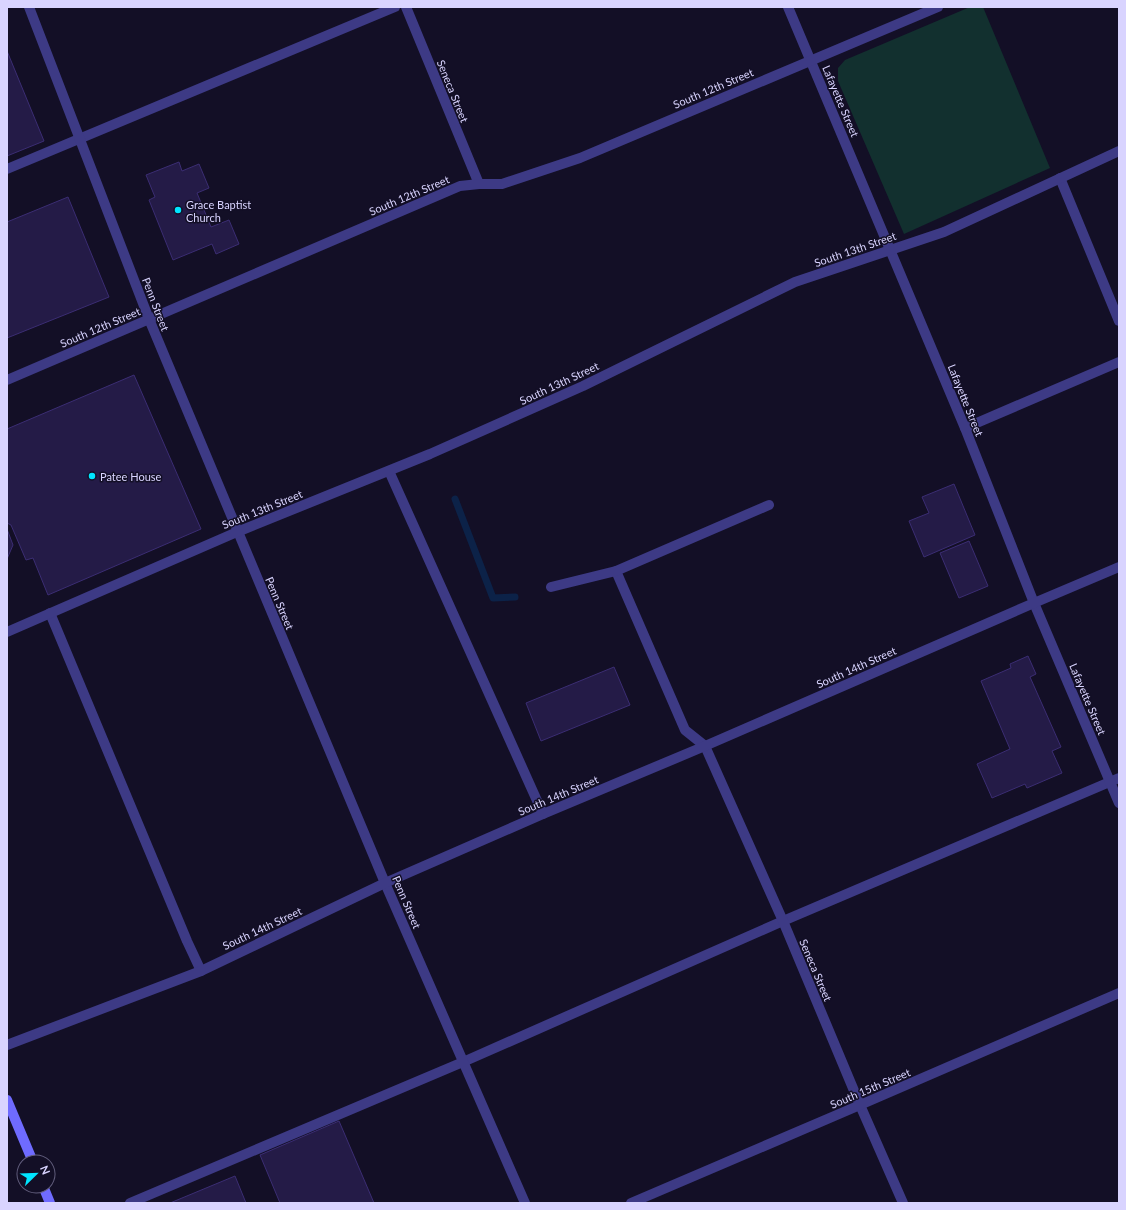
<svg xmlns="http://www.w3.org/2000/svg" width="1126" height="1210" viewBox="0 0 1126 1210" font-family="Lato,sans-serif">
<style>
.green{fill:#12302f}
.lines{fill:none;stroke-linecap:round;stroke-linejoin:round}
.stream{stroke:#0c2248;stroke-width:7}
.building{fill:#241b47;stroke:#3b2d73}
.service{stroke:#3d3a85;stroke-width:10}
.minor{stroke:#3d3a85;stroke-width:10}
.secondary{stroke:#6f6bff;stroke-width:10}
.poi-dot{fill:#00e5ff;stroke:#130f26;stroke-width:1.5}
.labels{text-anchor:middle;dominant-baseline:central;stroke-width:3;stroke-linejoin:round;paint-order:stroke}
.street-label{font-size:11px;fill:#d9d4ff;stroke:#130f26}
.poi-label{font-size:11px;fill:#d9d4ff;stroke:#130f26;text-anchor:start}
</style>
<rect width="100%" height="100%" fill="#130f26"/>
<path class="green" d="M970,7H983L1050,168L904,234L838,81V68L845,60Z"/>
<g class="lines">
<path class="stream" d="M455,499L493,598L515,597"/>
</g>
<g class="building">
<path d="M7,51L44,141L7,156Z"/>
<path d="M179,162L182,171L199,164L209,188L197,193L211,227L229,220L239,244L216,254L212,244L173,260L149,200L155,197L146,175Z"/>
<path d="M68,197L109,297L7,338V222Z"/>
<path d="M134,375L201,529L48,595L33,558L26,560L11,525L7,523V429Z"/>
<path d="M954,484L975,535L924,557L909,521L929,513L922,497Z"/>
<path d="M7,529L13,545L7,559Z"/>
<path d="M969,541L988,586L959,598L940,553Z"/>
<path d="M1028,656L1036,674L1030,677L1061,747L1052,751L1062,773L1027,788L1025,784L992,798L977,764L1010,749L981,681L1011,668L1010,664Z"/>
<path d="M614,667L630,705L541,741L526,703Z"/>
<path d="M339,1121L374,1203H280L260,1155Z"/>
<path d="M235,1176L246,1203H170Z"/>
</g>
<g class="lines">
<g class="service">
<path d="M7,169L395,7"/>
<path d="M1060,178L1119,321"/>
<path d="M965,428L1119,362"/>
<path d="M389,471L543,814"/>
<path d="M616,571L685,730L705,746"/>
<path d="M551,587L616,571L769,505"/>
<path d="M50,613L187,941L201,971"/>
<path d="M130,1203L463,1062L783,921L1119,778"/>
</g>
<g class="minor">
<path d="M29,7L149,319L385,883L525,1203"/>
<path d="M406,7L479,184"/>
<path d="M788,7L965,428L1034,603L1119,803"/>
<path d="M7,380L460,186L479,184H502L580,158L938,7"/>
<path d="M7,632L237,532L430,454L583,386L795,282L944,232L1119,151"/>
<path d="M705,746L783,921L860,1105L903,1203"/>
<path d="M7,1045L201,971L385,883L543,814L705,746L1034,603L1119,567"/>
<path d="M631,1203L860,1105L1119,993"/>
</g>
<g class="secondary">
<path d="M7,1100L33,1162"/>
<path d="M43,1186L50,1203"/>
</g>
</g>
<g class="poi-dot">
<circle cx="178" cy="210" r="4"/>
<circle cx="92" cy="476" r="4"/>
</g>
<g class="labels">
<g class="street-label">
<text transform="translate(713 88) rotate(-23)">South 12th Street</text>
<text transform="translate(453 91) rotate(68)">Seneca Street</text>
<text transform="translate(841 101) rotate(67)">Lafayette Street</text>
<text transform="translate(409 195) rotate(-23)">South 12th Street</text>
<text transform="translate(855 249) rotate(-19)">South 13th Street</text>
<text transform="translate(156 304) rotate(69)">Penn Street</text>
<text transform="translate(100 327) rotate(-23)">South 12th Street</text>
<text transform="translate(559 383) rotate(-25)">South 13th Street</text>
<text transform="translate(966 400) rotate(68)">Lafayette Street</text>
<text transform="translate(262 509) rotate(-22)">South 13th Street</text>
<text transform="translate(280 603) rotate(67)">Penn Street</text>
<text transform="translate(856 667) rotate(-24)">South 14th Street</text>
<text transform="translate(1088 699) rotate(67)">Lafayette Street</text>
<text transform="translate(558 795) rotate(-23)">South 14th Street</text>
<text transform="translate(407 902) rotate(67)">Penn Street</text>
<text transform="translate(262 928) rotate(-25)">South 14th Street</text>
<text transform="translate(816 970) rotate(67)">Seneca Street</text>
<text transform="translate(870 1088) rotate(-23)">South 15th Street</text>
</g>
<g class="poi-label">
<text x="186" y="204">Grace Baptist<tspan x="186" dy="13">Church</tspan></text>
<text x="100" y="476">Patee House</text>
</g>
</g>
<rect width="1126" height="1210" fill="none" stroke="#d9d4ff" stroke-width="16"/>
<g transform="translate(36 1174) rotate(67)"><circle r="19" fill="#130f26" stroke="#625e7d"/>
<path d="M0-3L7 15L0 10L-7 15Z" fill="#00e5ff"/>
<text y="-6" font-size="11" font-weight="bold" text-anchor="middle" fill="#d9d4ff">N</text>
</g>
</svg>
